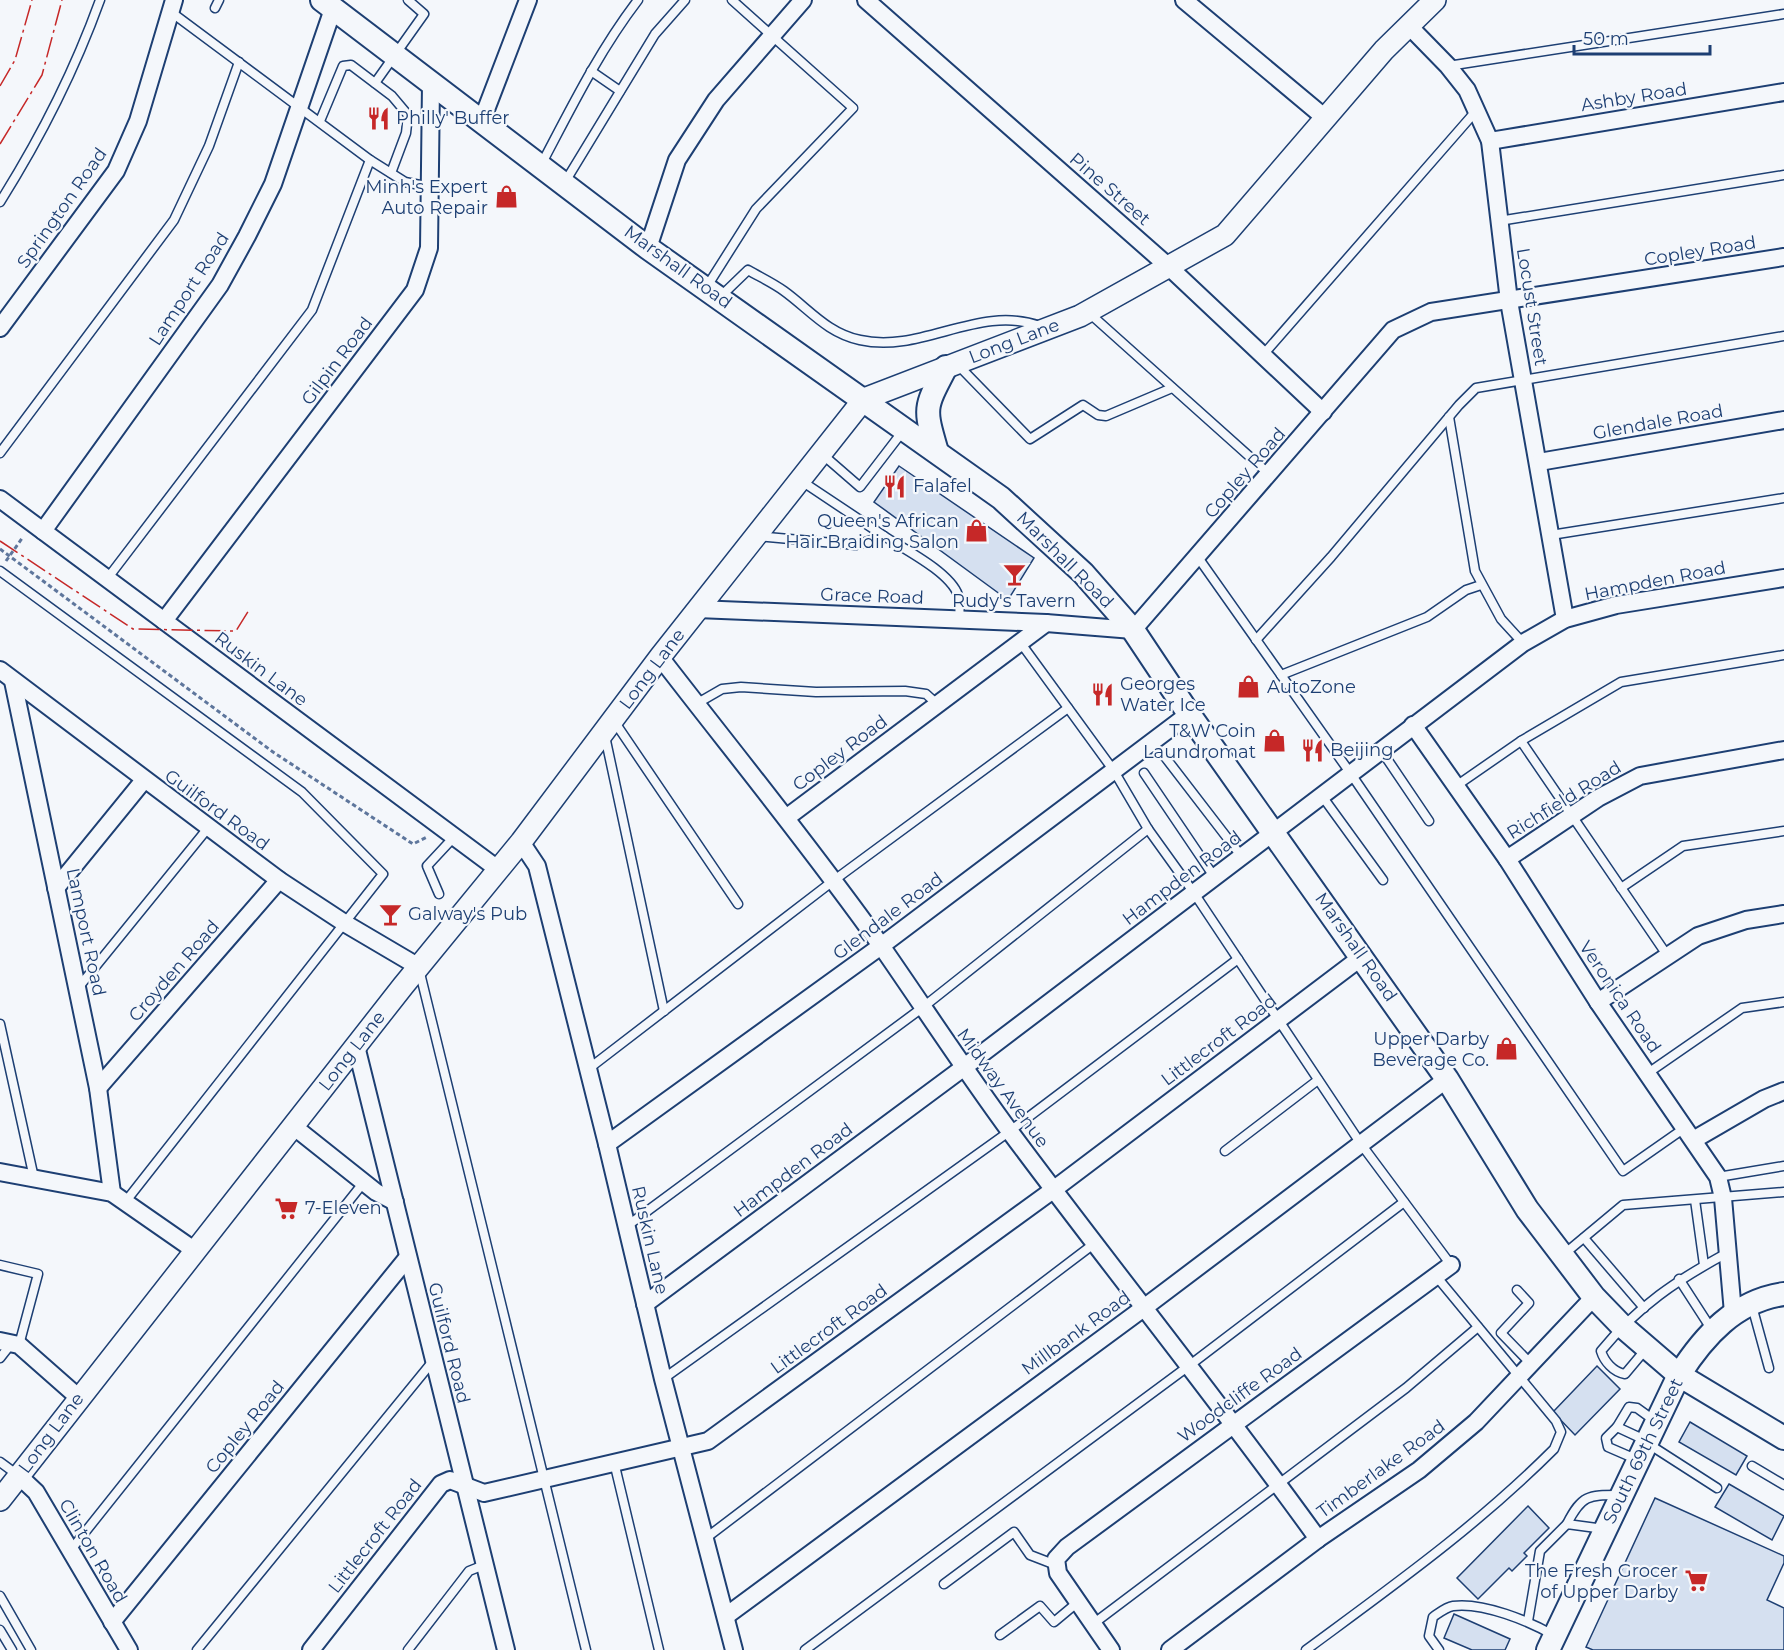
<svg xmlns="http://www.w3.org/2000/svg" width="1784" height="1650" viewBox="0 0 1784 1650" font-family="Montserrat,sans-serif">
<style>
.building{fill:#d5e0f0;stroke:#1d3f73;stroke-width:1.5}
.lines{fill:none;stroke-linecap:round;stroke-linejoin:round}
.service-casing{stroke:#1d3f73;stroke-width:11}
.minor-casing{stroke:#1d3f73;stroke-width:20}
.tertiary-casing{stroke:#1d3f73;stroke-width:24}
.secondary-casing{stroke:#1d3f73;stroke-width:26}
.path{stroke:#5e769c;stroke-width:3;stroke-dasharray:4.5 3;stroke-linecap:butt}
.service{stroke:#f4f7fb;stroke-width:8}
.minor{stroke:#f4f7fb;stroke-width:16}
.tertiary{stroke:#f4f7fb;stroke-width:21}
.secondary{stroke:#f4f7fb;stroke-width:22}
.power{stroke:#c62828;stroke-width:1.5;stroke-dasharray:21 4.5 3 4.5;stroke-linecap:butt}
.labels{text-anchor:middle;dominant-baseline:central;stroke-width:4.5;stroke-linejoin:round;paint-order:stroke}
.street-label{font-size:18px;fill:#1d3f73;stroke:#f4f7fb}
.poi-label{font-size:18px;fill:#1d3f73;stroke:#f4f7fb;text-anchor:start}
</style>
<rect width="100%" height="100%" fill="#f4f7fb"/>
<g class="building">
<path d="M899,466L1034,558L1008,600L874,502Z"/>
<path d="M1597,1366L1620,1389L1575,1435L1553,1412Z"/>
<path d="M1690,1422L1747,1456L1736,1475L1679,1442Z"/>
<path d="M1729,1484L1784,1516L1772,1540L1715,1507Z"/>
<path d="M1655,1498L1784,1556V1563L1767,1600L1784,1608V1650H1593L1586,1647Z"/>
<path d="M1528,1506L1549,1528L1524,1553L1527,1556L1512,1571L1509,1568L1478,1599L1457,1578Z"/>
<path d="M1454,1614L1510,1639L1505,1650H1472L1444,1638Z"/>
</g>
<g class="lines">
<defs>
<g id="service">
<path d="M215,8L219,0"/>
<path d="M171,12L370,160L405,182L430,187"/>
<path d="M1448,66L1784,14"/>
<path d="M591,71L620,91"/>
<path d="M375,83L424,14L408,0"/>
<path d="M320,121L343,66L351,65L392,96L408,115L406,133L391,173"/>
<path d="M541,165C571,108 599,51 638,0"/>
<path d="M565,182L655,34L685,0"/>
<path d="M0,202C41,137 74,72 100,0"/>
<path d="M1499,221L1784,175"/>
<path d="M706,288L756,209L853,108L732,0"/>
<path d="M720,297L748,270C760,277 773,283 784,291C809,309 827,333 860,340C922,354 978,304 1040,326"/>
<path d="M1088,312L1269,474"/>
<path d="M1263,355L1476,111"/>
<path d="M957,364L1030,439L1083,405L1098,415L1106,416L1172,388"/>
<path d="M1449,417L1475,571L1501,619L1523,643"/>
<path d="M0,453L174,220L209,146L239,62"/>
<path d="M822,454L860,487L903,431"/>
<path d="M1551,535L1784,498"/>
<path d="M757,536L856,545L884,536L800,480"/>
<path d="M884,536C904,549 950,572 958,595C960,602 959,612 960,619"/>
<path d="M1197,556L1351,774L1623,1171L1686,1127"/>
<path d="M0,571L302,792L383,874L126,1201"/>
<path d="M107,579L312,310L370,160"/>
<path d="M1256,640L1331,557L1459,405L1476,388L1784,336"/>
<path d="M1020,642L1114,771L1148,829L1194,893L1361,1144L1451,1265"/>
<path d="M1281,675L1427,617L1466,590L1481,585"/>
<path d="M696,704L722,689L741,687L816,692L905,691L926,694L937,704"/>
<path d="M614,721L738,904"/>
<path d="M605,736L664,1011"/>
<path d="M1521,741L1667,955"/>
<path d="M1381,750L1429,821"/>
<path d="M1165,757L1242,857"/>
<path d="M1144,773L1215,878"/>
<path d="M1456,786L1521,741L1621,682L1784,655"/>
<path d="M1322,796L1383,880"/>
<path d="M1621,888L1683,846L1784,831"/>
<path d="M439,894L427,866L454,837"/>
<path d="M419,969L586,1650"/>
<path d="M78,988L208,828"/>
<path d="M0,1024L34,1178"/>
<path d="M587,1070L833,881L1068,708"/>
<path d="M1648,1073L1742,1008L1784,1002"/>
<path d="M1225,1151L1318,1080"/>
<path d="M1718,1177L1784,1166"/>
<path d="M1695,1200L1704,1265"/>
<path d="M627,1226L922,1008L1148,829"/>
<path d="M1584,1238L1644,1308"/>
<path d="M1563,1255L1623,1205L1784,1192"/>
<path d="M0,1265L38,1274L19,1345"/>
<path d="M1679,1279L1712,1330"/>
<path d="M1517,1290L1529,1303L1501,1333L1531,1364"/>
<path d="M1752,1306L1769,1368"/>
<path d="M1646,1349L1625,1374C1613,1372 1604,1361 1601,1351C1638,1306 1677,1280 1727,1253"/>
<path d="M0,1358L11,1344"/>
<path d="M663,1379L1010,1131L1238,959"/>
<path d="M1617,1427L1629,1407L1637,1408L1655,1421"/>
<path d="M1647,1443L1717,1488"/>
<path d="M1638,1460L1608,1447L1606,1438L1617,1427L1645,1440"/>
<path d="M0,1462L19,1476"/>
<path d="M614,1462L659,1650"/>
<path d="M1752,1466L1784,1485"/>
<path d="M1567,1524C1582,1494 1589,1495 1621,1495"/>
<path d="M706,1538L1095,1243"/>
<path d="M70,1551L364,1182"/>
<path d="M944,1584L1014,1532L1030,1555L1056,1565"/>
<path d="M0,1596L31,1650"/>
<path d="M1528,1621L1540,1551L1567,1524L1604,1529"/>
<path d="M1093,1624L1406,1388L1478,1327"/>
<path d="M0,1630L12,1650"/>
<path d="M1000,1635L1040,1606L1054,1622L1078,1602"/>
<path d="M197,1650L433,1361"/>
<path d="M408,1650L469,1571L484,1565"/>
<path d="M805,1650L1190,1365L1404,1202"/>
<path d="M1306,1650C1394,1585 1476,1527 1554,1449L1561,1432L1556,1421L1436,1276"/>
<path d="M1439,1650L1429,1636L1433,1617C1439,1613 1446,1607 1453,1606C1483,1602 1529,1621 1555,1636"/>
</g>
<g id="minor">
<path d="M866,0L1169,267L1323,412"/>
<path d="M1184,0L1324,117"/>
<path d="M1408,25L1448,66L1467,90L1490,141L1509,301L1565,619"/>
<path d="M482,120L528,0"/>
<path d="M1490,141L1784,92"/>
<path d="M648,248L677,160L716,100L803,0"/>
<path d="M0,328L116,171L138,121L174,0"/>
<path d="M1539,462L1784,420"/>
<path d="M0,499L499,870"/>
<path d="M43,531L220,285L247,236L273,184L333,9"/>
<path d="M697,609L1046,623L1133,630L1393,330L1431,312L1784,257"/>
<path d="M164,621L415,290L429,248L431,84"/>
<path d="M660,657C734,753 811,847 882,947C925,1009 966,1072 1011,1133C1112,1269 1219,1401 1318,1539"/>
<path d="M0,670L279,880L346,924L419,967"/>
<path d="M13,681L98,1088L112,1193"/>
<path d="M1413,725L1507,859L1598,1002L1718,1177L1723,1198L1733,1313"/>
<path d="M786,818L1046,623"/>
<path d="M521,842L537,866L607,1144L663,1379L734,1650"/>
<path d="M1507,859L1598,798L1640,776L1784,750"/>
<path d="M56,888L144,780"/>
<path d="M1598,1002L1698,936L1746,920L1784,914"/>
<path d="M356,1046L506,1650"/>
<path d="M98,1088L279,880"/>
<path d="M293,1126L376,1192L395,1202"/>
<path d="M1695,1139L1764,1099L1784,1091"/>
<path d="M607,1144L881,946L1189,714"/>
<path d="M0,1172L112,1193L194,1250"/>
<path d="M645,1304L963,1068L1523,643L1565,619L1616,605L1784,578"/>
<path d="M0,1341L19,1345L78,1397"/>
<path d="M19,1476L36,1492L129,1650"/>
<path d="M726,1616L1145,1307L1447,1079"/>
<path d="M112,1622L408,1257"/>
<path d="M311,1650L441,1484L450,1480L484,1493L708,1441L1053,1190L1363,956"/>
<path d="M1111,1650L1058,1573L1056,1559L1067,1547L1451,1265"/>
<path d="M1170,1650L1318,1539L1419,1470L1476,1422L1594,1297"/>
</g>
<path id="tertiary" d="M0,1500L403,986L521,842L660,657L864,399L1080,316L1225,235L1384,50L1435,0"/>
<g id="secondary">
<path d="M322,0L648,248L1001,498L1083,573L1133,630L1189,714L1447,1079L1527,1209L1594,1297L1622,1326L1679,1375L1784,1438"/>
<path d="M937,452C924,407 924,409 946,367"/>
<path d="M1548,1650L1679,1375C1704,1336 1735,1301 1784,1294"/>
</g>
</defs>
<use href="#service" class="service-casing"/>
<use href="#minor" class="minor-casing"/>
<use href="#tertiary" class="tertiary-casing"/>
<use href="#secondary" class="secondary-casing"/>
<g class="path">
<path d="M0,549L273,752L413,844L427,837"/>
<path d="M6,561L23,537"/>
</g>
<use href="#service" class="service"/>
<use href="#minor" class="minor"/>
<use href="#tertiary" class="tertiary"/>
<use href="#secondary" class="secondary"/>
<g class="power">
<path d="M0,86L15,60L32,0"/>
<path d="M0,144L42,75L62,0"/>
<path d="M0,541L133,629L236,631L249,610"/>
</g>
</g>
<defs>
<symbol id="restaurant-bare" viewBox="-9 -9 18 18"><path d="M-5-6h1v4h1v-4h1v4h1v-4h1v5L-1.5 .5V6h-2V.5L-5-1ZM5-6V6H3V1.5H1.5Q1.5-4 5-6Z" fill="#c62828" stroke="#f4f7fb" stroke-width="2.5" paint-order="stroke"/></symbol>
<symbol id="shop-bare" viewBox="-9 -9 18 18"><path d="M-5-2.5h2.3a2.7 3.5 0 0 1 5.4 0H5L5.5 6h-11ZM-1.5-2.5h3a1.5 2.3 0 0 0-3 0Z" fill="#c62828" stroke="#f4f7fb" stroke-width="2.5" paint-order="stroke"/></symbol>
<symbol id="bar-bare" viewBox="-9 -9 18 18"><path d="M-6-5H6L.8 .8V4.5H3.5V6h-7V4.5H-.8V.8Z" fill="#c62828" stroke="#f4f7fb" stroke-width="2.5" paint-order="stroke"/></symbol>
<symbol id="supermarket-bare" viewBox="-9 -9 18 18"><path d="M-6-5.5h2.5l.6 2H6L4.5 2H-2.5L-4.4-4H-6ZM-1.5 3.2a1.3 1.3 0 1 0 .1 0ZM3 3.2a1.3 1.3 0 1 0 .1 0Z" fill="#c62828" stroke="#f4f7fb" stroke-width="2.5" paint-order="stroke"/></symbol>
</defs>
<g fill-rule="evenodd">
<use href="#restaurant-bare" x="362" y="102" width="33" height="33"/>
<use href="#shop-bare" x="490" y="180" width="33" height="33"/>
<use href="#restaurant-bare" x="878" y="470" width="33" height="33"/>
<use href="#shop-bare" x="960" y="514" width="33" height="33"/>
<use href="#bar-bare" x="998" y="558" width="33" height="33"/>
<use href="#shop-bare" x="1232" y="670" width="33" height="33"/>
<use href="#restaurant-bare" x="1086" y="678" width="33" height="33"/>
<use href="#shop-bare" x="1258" y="724" width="33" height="33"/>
<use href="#restaurant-bare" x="1296" y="734" width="33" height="33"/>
<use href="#bar-bare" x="374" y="898" width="33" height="33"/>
<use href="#shop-bare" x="1490" y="1032" width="33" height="33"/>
<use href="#supermarket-bare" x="270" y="1192" width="33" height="33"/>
<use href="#supermarket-bare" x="1680" y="1564" width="33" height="33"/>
</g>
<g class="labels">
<g class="street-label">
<text transform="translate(1634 97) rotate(-9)">Ashby Road</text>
<text transform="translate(1110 189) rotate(41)">Pine Street</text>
<text transform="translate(62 208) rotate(-55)">Springton Road</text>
<text transform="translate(1700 251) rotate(-9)">Copley Road</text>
<text transform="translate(678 267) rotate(36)">Marshall Road</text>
<text transform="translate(189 289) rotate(-57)">Lamport Road</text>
<text transform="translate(1532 307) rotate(81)">Locust Street</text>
<text transform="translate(1014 341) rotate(-21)">Long Lane</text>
<text transform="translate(337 361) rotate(-53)">Gilpin Road</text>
<text transform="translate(1658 422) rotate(-10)">Glendale Road</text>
<text transform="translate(1245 473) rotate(-49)">Copley Road</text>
<text transform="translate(1065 560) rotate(45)">Marshall Road</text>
<text transform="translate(1655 581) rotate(-11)">Hampden Road</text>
<text transform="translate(872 596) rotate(2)">Grace Road</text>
<text transform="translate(261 669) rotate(37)">Ruskin Lane</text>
<text transform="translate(652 669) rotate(-53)">Long Lane</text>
<text transform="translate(840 753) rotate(-37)">Copley Road</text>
<text transform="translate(1564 800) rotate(-32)">Richfield Road</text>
<text transform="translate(217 810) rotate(36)">Guilford Road</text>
<text transform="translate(1182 878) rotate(-37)">Hampden Road</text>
<text transform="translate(888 916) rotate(-37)">Glendale Road</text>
<text transform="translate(86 932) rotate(78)">Lamport Road</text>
<text transform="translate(1356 947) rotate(55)">Marshall Road</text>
<text transform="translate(174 971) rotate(-49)">Croyden Road</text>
<text transform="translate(1620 997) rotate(56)">Veronica Road</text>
<text transform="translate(1219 1040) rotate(-37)">Littlecroft Road</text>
<text transform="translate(352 1051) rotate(-52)">Long Lane</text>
<text transform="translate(1003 1088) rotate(54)">Midway Avenue</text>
<text transform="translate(793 1170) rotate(-37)">Hampden Road</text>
<text transform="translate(650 1240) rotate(77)">Ruskin Lane</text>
<text transform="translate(829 1329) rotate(-36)">Littlecroft Road</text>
<text transform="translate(1076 1333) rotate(-36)">Millbank Road</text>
<text transform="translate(449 1343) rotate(76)">Guilford Road</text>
<text transform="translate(1240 1395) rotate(-36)">Woodcliffe Road</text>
<text transform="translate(245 1427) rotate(-51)">Copley Road</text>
<text transform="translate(51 1433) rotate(-53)">Long Lane</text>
<text transform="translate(1643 1451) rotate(-64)">South 69th Street</text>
<text transform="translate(1381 1469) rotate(-36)">Timberlake Road</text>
<text transform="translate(375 1536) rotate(-52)">Littlecroft Road</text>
<text transform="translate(93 1551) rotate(60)">Clinton Road</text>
</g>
<g class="poi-label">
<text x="396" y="118">Philly' Buffer</text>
<text x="488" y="187" text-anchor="end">Minh's Expert<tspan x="488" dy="21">Auto Repair</tspan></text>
<text x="913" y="486">Falafel</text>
<text x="959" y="521" text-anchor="end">Queen's African<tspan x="959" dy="21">Hair Braiding Salon</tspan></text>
<text x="1014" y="601" text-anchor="middle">Rudy's Tavern</text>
<text x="1120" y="684">Georges<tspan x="1120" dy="21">Water Ice</tspan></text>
<text x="1267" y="687">AutoZone</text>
<text x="1256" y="731" text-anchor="end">T&amp;W Coin<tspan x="1256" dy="21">Laundromat</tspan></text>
<text x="1330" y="750">Beijing</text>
<text x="408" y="914">Galway's Pub</text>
<text x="1489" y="1039" text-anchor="end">Upper Darby<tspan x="1489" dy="21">Beverage Co.</tspan></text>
<text x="305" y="1208">7-Eleven</text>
<text x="1678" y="1571" text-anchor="end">The Fresh Grocer<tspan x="1678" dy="21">of Upper Darby</tspan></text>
</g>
</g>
<path d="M1574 45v9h136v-9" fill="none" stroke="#1d3f73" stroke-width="3"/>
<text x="1583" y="45" font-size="18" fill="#1d3f73" stroke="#f4f7fb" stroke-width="4.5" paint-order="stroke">50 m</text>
</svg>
